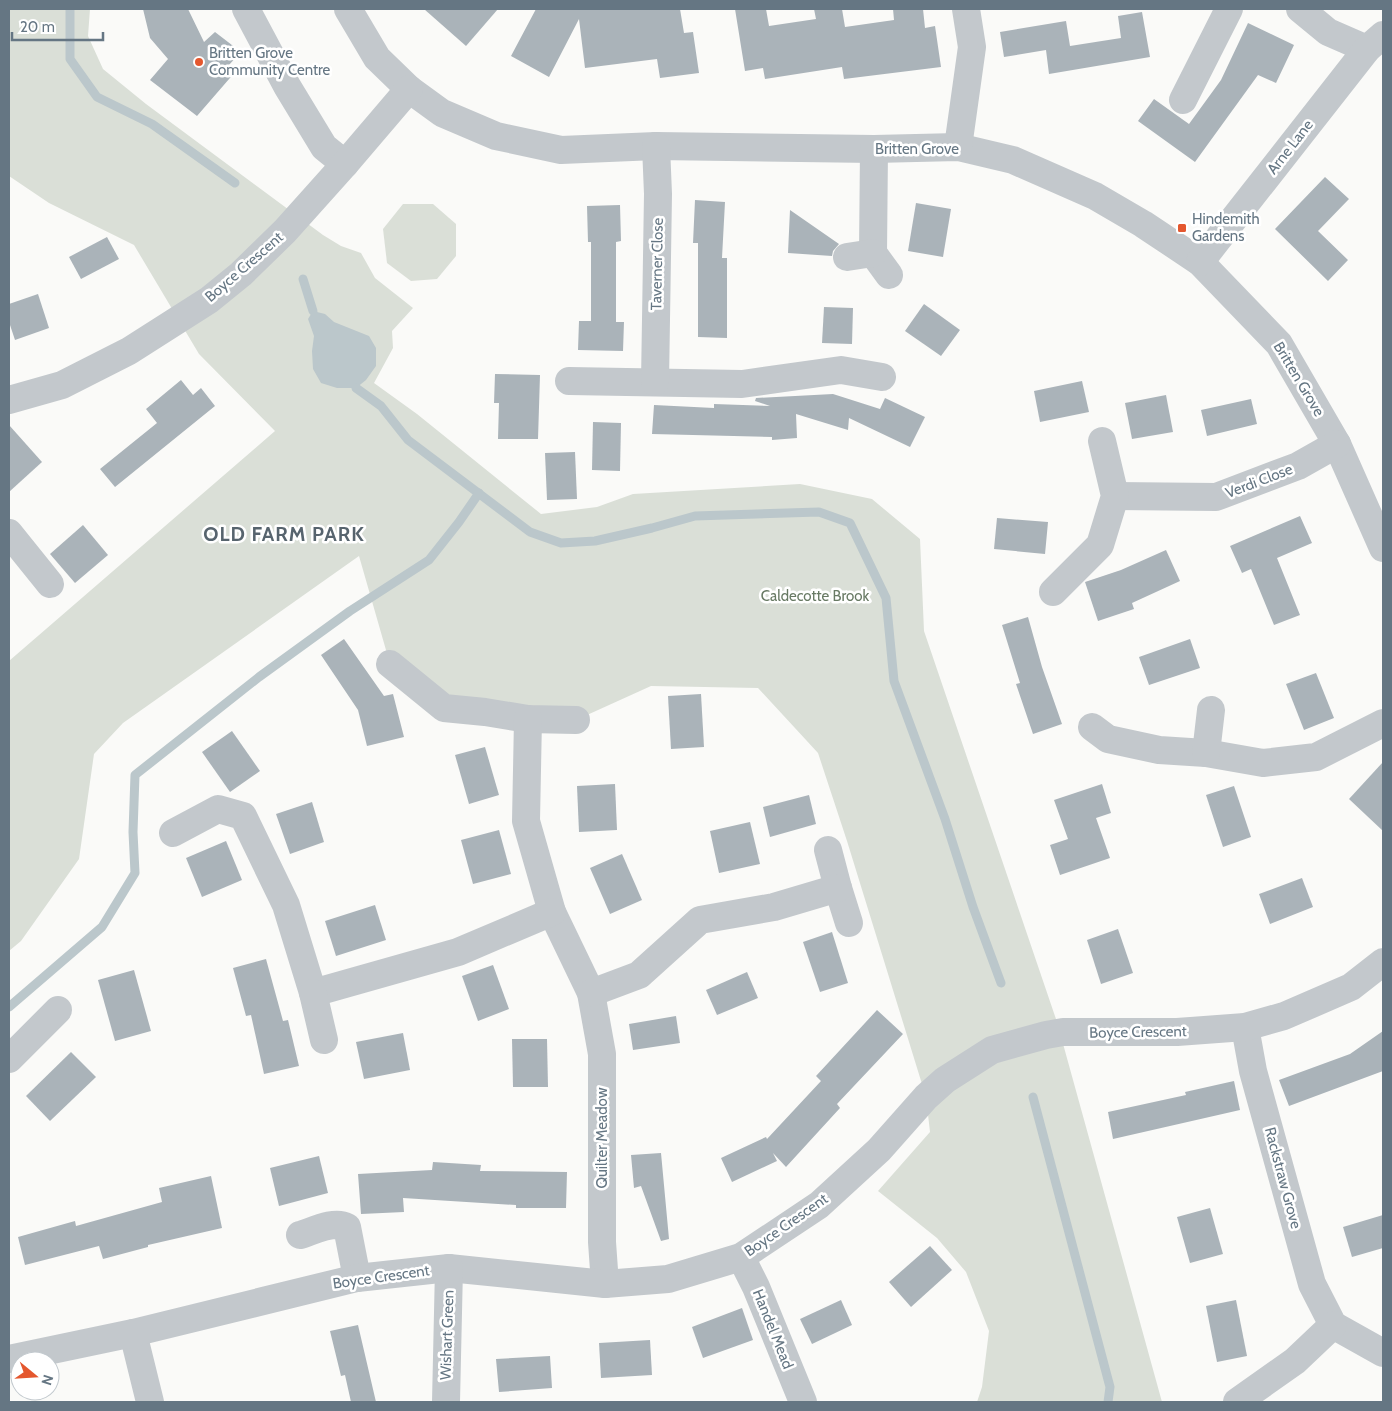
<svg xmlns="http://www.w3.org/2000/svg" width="1392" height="1411" viewBox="0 0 1392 1411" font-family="Cabin,sans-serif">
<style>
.green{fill:#dadfd7}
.water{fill:#bbc7cb}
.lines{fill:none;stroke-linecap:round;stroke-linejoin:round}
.stream{stroke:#bbc7cb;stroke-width:9}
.building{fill:#aab3b9}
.minor{stroke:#c3c8cc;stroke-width:28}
.poi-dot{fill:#e4572e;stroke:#fff;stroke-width:2}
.labels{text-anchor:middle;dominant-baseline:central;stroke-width:5;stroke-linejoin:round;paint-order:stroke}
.poi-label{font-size:15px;fill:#657683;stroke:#fff;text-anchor:start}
.street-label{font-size:15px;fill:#657683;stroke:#fff}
.park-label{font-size:15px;fill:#687a64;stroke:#fff}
.district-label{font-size:20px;font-weight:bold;letter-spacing:1px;fill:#57646e;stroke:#fff}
</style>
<rect width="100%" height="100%" fill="#fafaf8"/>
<g class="green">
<path d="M9,9H90L88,36L103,69L146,104L323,235L341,246L361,253L375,278L413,308L392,331L393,348L374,383L417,414L541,514L597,507L633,494L800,484L872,499L920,539L924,631L1057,1022L1162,1402H977L982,1387L989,1331L966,1272L937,1238L878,1191L930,1132L926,1097L847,841L818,753L758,688L651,686L576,720L444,708L390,664L359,556L123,723L94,754L79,859L21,941L9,951V661L275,431L199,354L134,245L49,203L9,176Z"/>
<path d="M403,204H433L456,224V256L437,279L411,281L387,263L383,229Z"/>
</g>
<path class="water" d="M313,311L325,314L334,322L369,336L376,348V366L366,380L356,388H337L321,383L313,369L312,351L314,336L308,319Z"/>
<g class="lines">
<g class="stream">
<path d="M70,9V59L97,97L152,124L235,183"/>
<path d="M303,279L313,311"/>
<path d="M356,388L381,406L408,440L530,532L561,543L595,541L652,528L695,516L819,512L850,523L886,598L894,681L945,819L973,907L1001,983"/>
<path d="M9,1007L102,927L135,873L133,832L135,775L259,677L350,611L429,560L459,522L479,493"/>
<path d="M1033,1097L1110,1387L1108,1402"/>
</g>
</g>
<g class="building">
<path d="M143,9H188L204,42L215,32L241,52L228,66L236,71L197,116L150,80L168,59L150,38Z"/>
<path d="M424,9H498L466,46Z"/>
<path d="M536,9H680L684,33L693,32L699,73L660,78L657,59L585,68L579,19L549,77L511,56Z"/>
<path d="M735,9H766L769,26L816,19L814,9H842L845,27L894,20L893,9H923L925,28L935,26L941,67L844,79L842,67L765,79L763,68L745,71Z"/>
<path d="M1142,12L1150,57L1049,74L1046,50L1004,57L1000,32L1066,21L1070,46L1121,38L1118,16Z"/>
<path d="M1248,23L1294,45L1276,83L1258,75L1195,162L1138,121L1154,99L1189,124L1221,80Z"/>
<path d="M1325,177L1349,199L1318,231L1348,260L1328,281L1275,229Z"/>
<path d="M695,200L725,202L722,258H727V338L698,337V243H693Z"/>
<path d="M916,203L951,209L943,257L908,251Z"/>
<path d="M620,205L621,241L616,242V322H624L623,351L578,350L579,321H591V242H588L587,206Z"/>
<path d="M790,210L839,244L833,251L832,256L788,253Z"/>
<path d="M107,237L119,259L81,279L69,257Z"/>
<path d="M38,294L49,328L15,340L9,322V304Z"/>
<path d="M924,304L960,330L941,356L905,331Z"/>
<path d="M824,307L853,308L852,344L822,343Z"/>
<path d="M495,374L540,375L538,439H498L499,403H494Z"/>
<path d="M181,380L193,395L201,388L215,406L115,487L100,469L157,423L146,409Z"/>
<path d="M1082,381L1089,412L1040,422L1034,391Z"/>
<path d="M833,394L880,409L885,398L925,417L910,447L849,418L848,430L796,414L797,438L772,440V437L652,434L654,405L714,408V404L770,406L755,401L756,398Z"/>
<path d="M1166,395L1173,432L1132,439L1125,403Z"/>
<path d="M1251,399L1257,424L1207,436L1201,410Z"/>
<path d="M593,422L621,423L620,471L592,470Z"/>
<path d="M9,425L42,462L9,492Z"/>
<path d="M575,452L577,499L547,500L545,453Z"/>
<path d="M1300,516L1312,543L1277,558L1300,615L1274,625L1251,569L1242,573L1230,546Z"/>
<path d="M997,518L1048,522L1045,554L994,549Z"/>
<path d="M83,525L108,555L75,583L50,554Z"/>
<path d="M1166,550L1180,581L1132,603L1134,609L1098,621L1085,582L1121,570Z"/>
<path d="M1028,617L1042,667L1062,724L1033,734L1016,684L1020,683L1002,625Z"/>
<path d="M344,639L384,696L393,694L404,737L367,746L358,710L321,655Z"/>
<path d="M1190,639L1200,668L1149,685L1139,657Z"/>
<path d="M1316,673L1334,718L1304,730L1286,684Z"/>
<path d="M701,694L704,747L671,749L668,696Z"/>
<path d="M232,731L260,771L230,792L202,752Z"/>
<path d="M485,747L499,795L469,804L455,755Z"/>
<path d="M1383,762V831L1349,799Z"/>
<path d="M615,784L617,830L579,832L577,786Z"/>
<path d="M1102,784L1111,813L1096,818L1110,858L1060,875L1050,845L1068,839L1054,800Z"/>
<path d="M1234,786L1251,837L1223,847L1206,795Z"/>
<path d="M809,795L816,824L770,837L763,807Z"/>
<path d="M312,802L324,842L290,854L276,814Z"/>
<path d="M750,822L760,864L719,873L710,831Z"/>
<path d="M499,830L511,874L473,884L461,840Z"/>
<path d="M226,841L242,880L202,897L186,858Z"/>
<path d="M622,854L642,900L610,914L590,868Z"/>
<path d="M1302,878L1313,907L1270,924L1259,894Z"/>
<path d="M375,905L386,940L336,956L325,921Z"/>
<path d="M1118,929L1133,973L1101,984L1087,940Z"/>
<path d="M832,932L848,983L820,992L803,942Z"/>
<path d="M266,959L283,1021L288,1020L299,1066L264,1074L251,1015L246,1016L233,968Z"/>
<path d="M493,965L509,1009L478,1021L462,976Z"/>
<path d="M134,970L151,1031L115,1041L98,980Z"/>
<path d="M747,972L758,998L717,1015L706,990Z"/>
<path d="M877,1010L903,1034L837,1104L840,1108L786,1167L773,1153L777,1161L732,1182L721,1158L766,1137L767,1139L821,1081L816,1076Z"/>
<path d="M676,1016L680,1043L633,1050L629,1024Z"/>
<path d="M1383,1031V1071L1289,1106L1279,1080L1350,1054Z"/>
<path d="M403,1033L410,1070L364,1079L356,1042Z"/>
<path d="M512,1039H547L548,1087H513Z"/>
<path d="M71,1052L96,1077L50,1121L26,1096Z"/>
<path d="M1234,1081L1240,1110L1113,1139L1108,1112L1186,1095L1185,1092Z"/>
<path d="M661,1153L669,1239L661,1241L641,1186L634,1188L631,1155Z"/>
<path d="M319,1156L328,1193L279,1206L270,1168Z"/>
<path d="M433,1162L481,1165L480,1171L567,1172L566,1208H516V1205L403,1198L404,1212L361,1214L358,1174L432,1170Z"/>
<path d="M211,1176L222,1228L148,1245V1247L103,1259L99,1246L25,1265L18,1237L75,1221L76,1226L162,1202L159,1188Z"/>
<path d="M1210,1208L1223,1254L1190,1263L1177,1217Z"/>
<path d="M1383,1215V1248L1352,1257L1343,1227Z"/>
<path d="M930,1246L952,1270L911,1307L889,1282Z"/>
<path d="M841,1300L852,1325L812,1344L800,1319Z"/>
<path d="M1236,1300L1247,1356L1217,1362L1206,1306Z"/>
<path d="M742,1308L753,1340L703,1358L692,1327Z"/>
<path d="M358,1325L376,1402H351L345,1375L341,1376L330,1331Z"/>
<path d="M650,1340L652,1375L601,1378L599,1343Z"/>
<path d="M550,1356L552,1388L499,1392L496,1359Z"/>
</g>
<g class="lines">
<g class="minor">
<path d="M246,9L287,86L324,147L345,164"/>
<path d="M348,9L377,58L409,89L442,113L496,136L561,150L656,146L874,149L958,147L1013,160L1095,196L1143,224L1200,262L1279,344L1337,444L1383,548"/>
<path d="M1300,9L1328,32L1367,49"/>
<path d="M1183,100L1229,9"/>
<path d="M958,147L972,47L966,9"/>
<path d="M874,149L873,253L889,275"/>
<path d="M847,257L873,253"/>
<path d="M1200,262L1367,49L1383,35"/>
<path d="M569,381L742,384L841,370L882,377"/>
<path d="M655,382L658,194L656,146"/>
<path d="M9,400L62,385L129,351L209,300L241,274L285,231L345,164L409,89"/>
<path d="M1115,496L1216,497L1298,466L1337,444"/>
<path d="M9,533L50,584"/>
<path d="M1053,592L1100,545L1115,496L1102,441"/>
<path d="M390,664L444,708L485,712L528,719L576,720"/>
<path d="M528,719L526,821L552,912L591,993L602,1054V1242L605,1284"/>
<path d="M1092,727L1108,739L1159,750L1206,753L1263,763L1316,757L1383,723"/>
<path d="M1206,753L1211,710"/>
<path d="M173,833L218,809L243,816L286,905L313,993L458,952L552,912"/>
<path d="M828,850L838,888L849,923"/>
<path d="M313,993L324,1040"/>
<path d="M591,993L639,975L700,920L774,907L838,888"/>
<path d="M1245,1027L1253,1071L1312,1284L1333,1325L1383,1353"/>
<path d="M9,1059L58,1010"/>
<path d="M300,1235C313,1231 334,1220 347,1227L357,1278"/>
<path d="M741,1257L756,1287L803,1402"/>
<path d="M133,1333L150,1402"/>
<path d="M9,1359L133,1333L357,1278L449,1268L605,1284L668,1279L741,1257L819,1205L879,1150L926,1097L945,1080L992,1050L1046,1035L1063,1032H1177L1245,1027L1284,1016L1351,987L1383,962"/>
<path d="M446,1402L449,1268"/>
<path d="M1237,1402L1295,1361L1333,1325"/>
</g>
</g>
<g class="poi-dot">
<circle cx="199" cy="62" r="5"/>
<rect x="1177" y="223" width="10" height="10" rx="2.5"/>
</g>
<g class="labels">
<g class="poi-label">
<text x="209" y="53">Britten Grove<tspan x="209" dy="17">Community Centre</tspan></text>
<text x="1192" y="219">Hindemith<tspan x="1192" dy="17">Gardens</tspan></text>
</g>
<g class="street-label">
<text transform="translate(1290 147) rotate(-52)">Arne Lane</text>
<text x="917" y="149">Britten Grove</text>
<text transform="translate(657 264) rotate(-89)">Taverner Close</text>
<text transform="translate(244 267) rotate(-41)">Boyce Crescent</text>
<text transform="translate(1299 379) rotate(59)">Britten Grove</text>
<text transform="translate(1259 481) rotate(-21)">Verdi Close</text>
<text transform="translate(1138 1032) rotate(-1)">Boyce Crescent</text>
<text transform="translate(602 1138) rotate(-90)">Quilter Meadow</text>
<text transform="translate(1283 1178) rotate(75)">Rackstraw Grove</text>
<text transform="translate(786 1225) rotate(-35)">Boyce Crescent</text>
<text transform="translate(381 1277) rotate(-8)">Boyce Crescent</text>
<text transform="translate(773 1329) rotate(68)">Handel Mead</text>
<text transform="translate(447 1335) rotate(-88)">Wishart Green</text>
</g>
<g class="park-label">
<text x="815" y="596">Caldecotte Brook</text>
</g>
<g class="district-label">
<text x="284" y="534">OLD FARM PARK</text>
</g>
</g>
<rect width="1392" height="1411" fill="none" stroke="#657683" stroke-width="20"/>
<g transform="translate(35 1376) rotate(108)"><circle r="24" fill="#ffffff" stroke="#c1c8cd"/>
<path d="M0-4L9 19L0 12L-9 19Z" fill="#e4572e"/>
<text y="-8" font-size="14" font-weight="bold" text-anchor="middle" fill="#657683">N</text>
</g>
<path d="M12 32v8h91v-8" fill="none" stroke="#657683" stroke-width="2.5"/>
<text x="20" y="32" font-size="15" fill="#657683" stroke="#ffffff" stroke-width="4" paint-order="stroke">20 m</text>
</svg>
